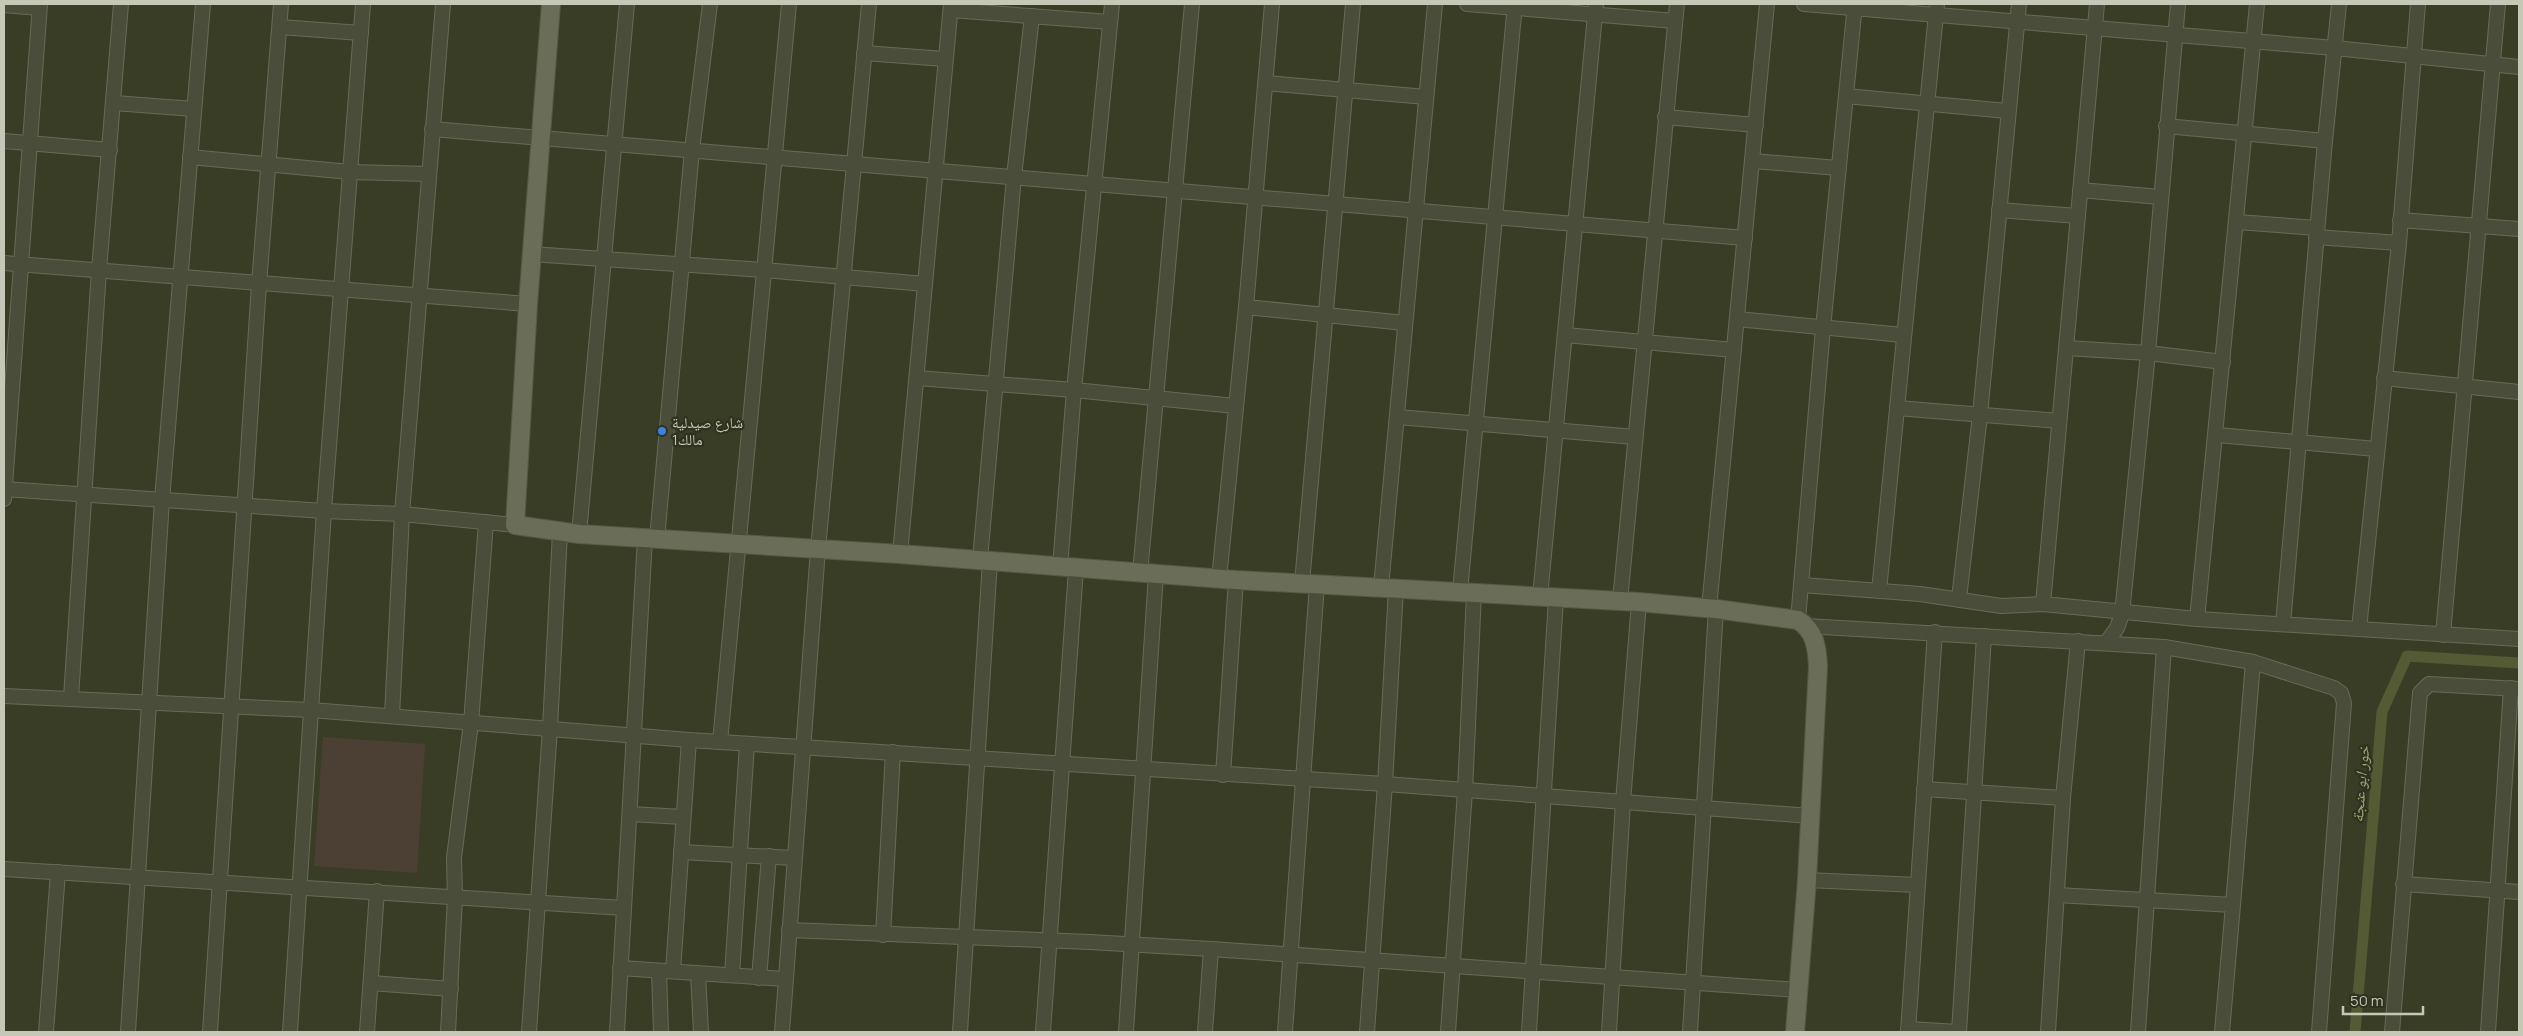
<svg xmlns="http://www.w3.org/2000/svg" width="2523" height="1036" viewBox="0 0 2523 1036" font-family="Manrope,'Noto Naskh Arabic',sans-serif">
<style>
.green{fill:#4c4035}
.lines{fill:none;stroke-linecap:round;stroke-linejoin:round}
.canal{stroke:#545a34;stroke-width:11}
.minor-casing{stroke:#686b58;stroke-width:16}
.major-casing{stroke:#565946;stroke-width:20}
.minor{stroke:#4a4d3a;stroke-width:14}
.major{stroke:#6a6d58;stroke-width:18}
.shop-dot{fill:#3f7fe0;stroke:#2f321f;stroke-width:2}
.labels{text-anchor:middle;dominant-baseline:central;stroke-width:4.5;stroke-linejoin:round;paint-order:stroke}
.poi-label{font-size:15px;fill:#c5c8b6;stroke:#2f321f;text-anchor:start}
.water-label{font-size:16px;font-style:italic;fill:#9da472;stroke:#2f321f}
</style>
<rect width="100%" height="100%" fill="#3a3d26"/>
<path class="green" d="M323,737L425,744L417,873L314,866Z"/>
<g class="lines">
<path class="canal" d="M2355,1032L2382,712L2407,656L2519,663"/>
<defs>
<g id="minor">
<path d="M1467,4L1675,21"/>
<path d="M1804,4L2335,48L2519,67"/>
<path d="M4,5L39,8"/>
<path d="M951,10L1110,22"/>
<path d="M280,27L361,33"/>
<path d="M864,53L945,59"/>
<path d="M1266,83L1426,97"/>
<path d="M1846,96L2007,111"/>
<path d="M114,103L194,109"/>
<path d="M1665,117L1756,125"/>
<path d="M2166,126L2325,141"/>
<path d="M432,129L1745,238"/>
<path d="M4,141L110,150"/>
<path d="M190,157L350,172L429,174"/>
<path d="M1753,161L1838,168"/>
<path d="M2080,190L2160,197"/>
<path d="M1999,210L2078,216"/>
<path d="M2400,220L2519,229"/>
<path d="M2237,222L2317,228"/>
<path d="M2316,237L2399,243"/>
<path d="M531,254L764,270L925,284"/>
<path d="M4,263L528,304"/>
<path d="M1246,307L1405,323"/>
<path d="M1737,319L1903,335"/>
<path d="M1565,335L1734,350"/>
<path d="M2066,348L2148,353L2223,362"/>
<path d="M917,378L1074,390L1235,406"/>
<path d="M2384,378L2519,392"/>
<path d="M1897,408L2059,421"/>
<path d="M1398,417L1635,437"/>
<path d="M2217,435L2376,449"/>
<path d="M4,489L324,511L402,514L515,525"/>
<path d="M4,499L40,4"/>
<path d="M579,534L627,4"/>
<path d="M657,539L692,150L710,4"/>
<path d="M900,554L951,4"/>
<path d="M980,559L1014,177L1032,16"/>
<path d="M1060,567L1074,390L1112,4"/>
<path d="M1140,573L1192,4"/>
<path d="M1219,579L1246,307L1272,4"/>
<path d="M1302,583L1353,4"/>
<path d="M1802,585L1920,594L2001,606L2043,604L2197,619L2519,639"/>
<path d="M1381,587L1435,4"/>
<path d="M1460,591L1515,4"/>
<path d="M1879,591L1937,4"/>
<path d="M1540,597L1596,4"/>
<path d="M1959,599L1980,415L2019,4"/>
<path d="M1620,601L1677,4"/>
<path d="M2043,604L2097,4"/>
<path d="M1709,608L1767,4"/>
<path d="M2197,619L2257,4"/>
<path d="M1798,620L1823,328L1855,4"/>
<path d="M2283,624L2325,141L2339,4"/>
<path d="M1806,626L2164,647L2253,662L2334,688L2341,693L2344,703L2319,1032"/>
<path d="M2359,629L2399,243L2418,4"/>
<path d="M2443,635L2498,4"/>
<path d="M2106,643L2117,628L2122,614L2148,353L2178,4"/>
<path d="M4,696L311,710L689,740L1385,784L1811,816"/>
<path d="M71,698L99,270L121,4"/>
<path d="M392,716L402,514L443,4"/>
<path d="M720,742L789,4"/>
<path d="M1223,775L1236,580"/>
<path d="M1924,789L2063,798"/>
<path d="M630,814L683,817"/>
<path d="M681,852L794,858"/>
<path d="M4,869L624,908"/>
<path d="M1807,880L1917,885"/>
<path d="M2403,884L2519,892"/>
<path d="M2057,895L2233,905L2222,1032"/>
<path d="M2233,905L2253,662"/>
<path d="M789,930L1090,942L1211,949L1205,1032"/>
<path d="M883,935L893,752"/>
<path d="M1211,949L1798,990"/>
<path d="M620,968L785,979"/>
<path d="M659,971L661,1032"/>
<path d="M673,971L689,740"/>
<path d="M698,973L701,1032"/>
<path d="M732,975L747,744"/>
<path d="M759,978L769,856"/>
<path d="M371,983L451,989"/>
<path d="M1908,1029L1958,1032"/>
<path d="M46,1032L58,872"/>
<path d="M128,1032L162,500L203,4"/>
<path d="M210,1032L259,284L281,4"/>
<path d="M290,1032L324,511L363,4"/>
<path d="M367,1032L377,891"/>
<path d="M448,1032L455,897L454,858L471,723L486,522"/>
<path d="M529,1032L550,728L560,532"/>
<path d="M617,1032L645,538"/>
<path d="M782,1032L818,549L869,4"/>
<path d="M960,1032L990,561"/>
<path d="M1043,1032L1076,569"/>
<path d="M1126,1032L1156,574"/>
<path d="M1285,1032L1317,584"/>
<path d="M1367,1032L1385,784L1396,588"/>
<path d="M1448,1032L1465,791L1474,593"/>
<path d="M1529,1032L1556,598"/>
<path d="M1609,1032L1623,802L1639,602"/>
<path d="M1690,1032L1716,609"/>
<path d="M1908,1032L1935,632"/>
<path d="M1959,1032L1984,636"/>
<path d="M2048,1032L2063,798L2078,641"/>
<path d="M2138,1032L2164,647"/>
<path d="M2392,1032L2420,693L2429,684L2519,689"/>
<path d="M2488,1032L2511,688"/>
</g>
<path id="major" d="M551,4L528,304L515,525L579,534L900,554L1236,580L1639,602L1716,609L1798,620C1815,631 1817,647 1818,666L1807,880L1795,1032"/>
</defs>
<use href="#minor" class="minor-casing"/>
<use href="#major" class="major-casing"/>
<use href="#minor" class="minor"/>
<use href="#major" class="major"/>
</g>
<circle class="shop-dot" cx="662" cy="431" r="5"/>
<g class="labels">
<g class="poi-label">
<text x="672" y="422">شارع صيدلية<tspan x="672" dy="17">مالك1</tspan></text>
</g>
<g class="water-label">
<text transform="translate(2360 784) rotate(-85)">خور ابو عنجة</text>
</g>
</g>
<rect width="2523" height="1036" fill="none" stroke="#c5c8b6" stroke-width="10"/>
<path d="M2343 1006v8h80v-8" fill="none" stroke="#c5c8b6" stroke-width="2.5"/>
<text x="2350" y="1006" font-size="15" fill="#c5c8b6" stroke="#2f321f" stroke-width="4" paint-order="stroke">50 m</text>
</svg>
